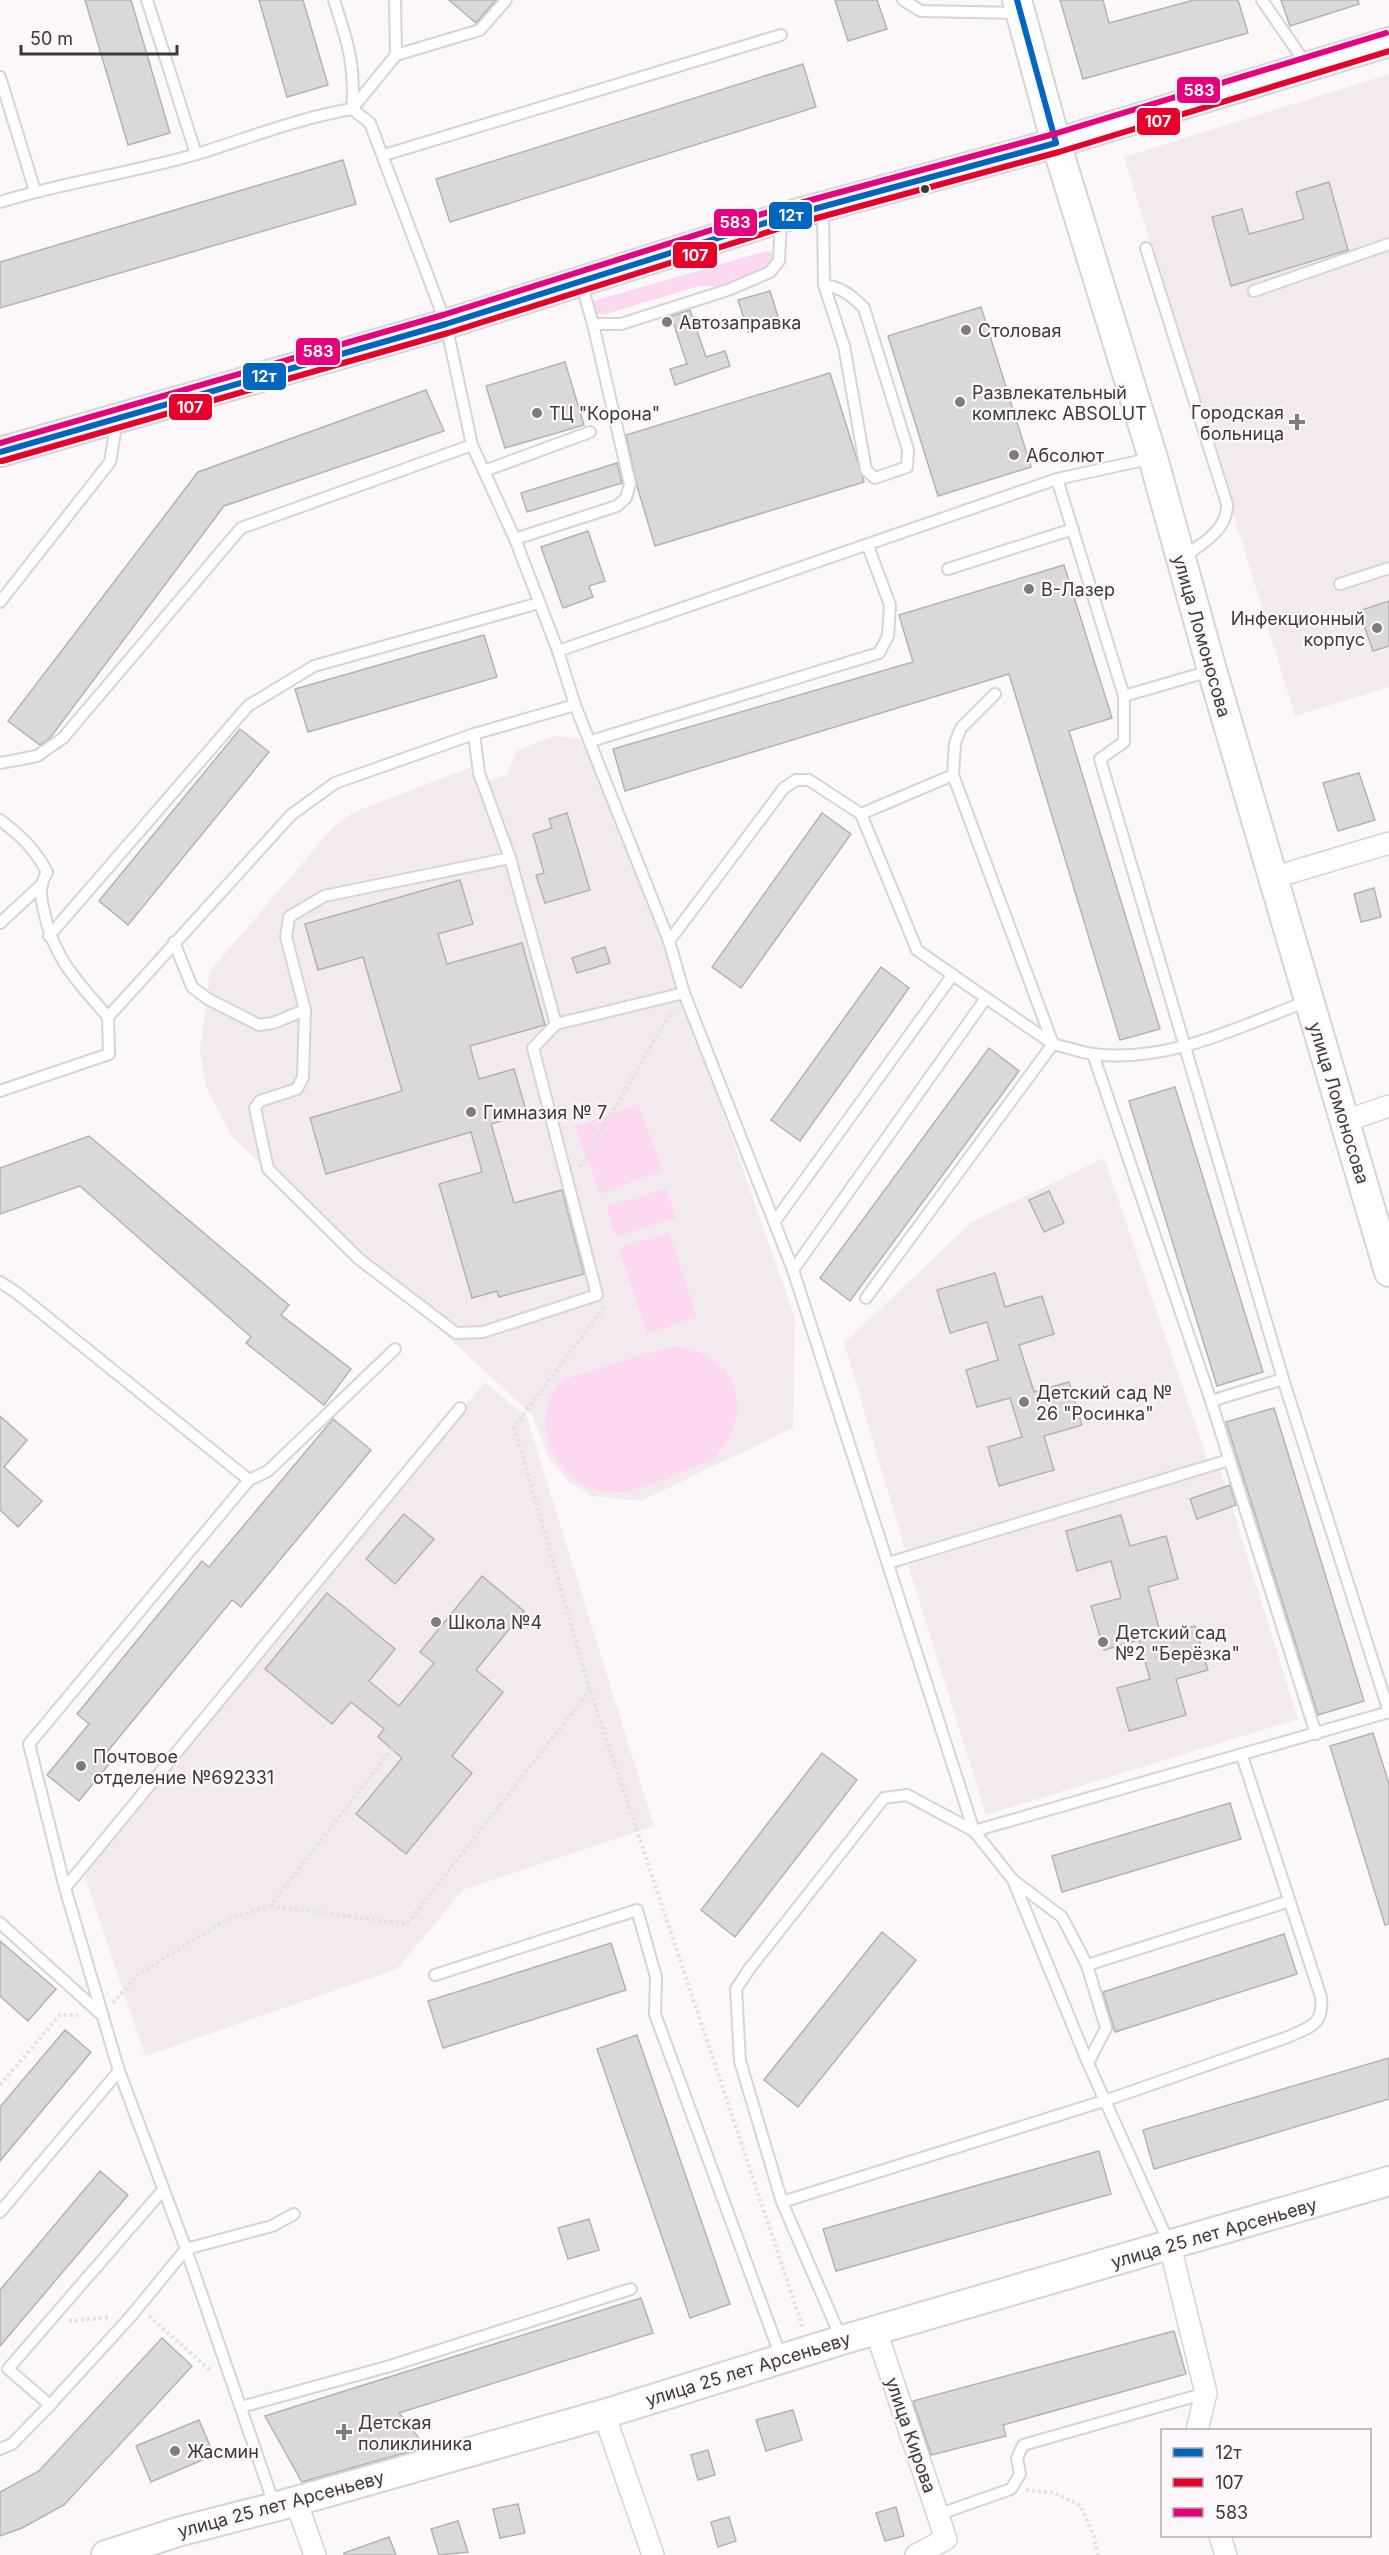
<svg xmlns="http://www.w3.org/2000/svg" width="1389" height="2555" viewBox="0 0 1389 2555" font-family="Inter,sans-serif">
<style>
.built{fill:#f3eaef}
.green{fill:#fdd8f1}
.building{fill:#dbd8da;stroke:#b4b2b3;stroke-width:1.5}
.lines{fill:none;stroke-linecap:round;stroke-linejoin:round}
.service-casing{stroke:#d7d4d6;stroke-width:14}
.minor-casing{stroke:#d7d4d6;stroke-width:24}
.secondary-casing{stroke:#d7d4d6;stroke-width:32}
.path{stroke:#e2e2e2;stroke-width:4;stroke-dasharray:3 3;stroke-linecap:butt}
.service{stroke:#fffefe;stroke-width:10}
.minor{stroke:#fffefe;stroke-width:21}
.secondary{stroke:#fffefe;stroke-width:28}
.bus-1-casing{stroke:#fdf7fb;stroke-width:10}
.bus-2-casing{stroke:#fdf7fb;stroke-width:10}
.bus-3-casing{stroke:#fdf7fb;stroke-width:10}
.bus-1{stroke:#0065bd;stroke-width:6}
.bus-2{stroke:#e4002b;stroke-width:6}
.bus-3{stroke:#e5007d;stroke-width:6}
.bus-dot{fill:#3b393a;stroke:#fdf7fb;stroke-width:2}
.poi-dot{fill:#7f7c7d;stroke:#fdf7fb;stroke-width:2}
.labels{text-anchor:middle;dominant-baseline:central;stroke-width:4.5;stroke-linejoin:round;paint-order:stroke}
.poi-label{font-size:18px;fill:#3b393a;stroke:#fdf7fb;text-anchor:start}
.street-label{font-size:18px;fill:#3b393a;stroke:#fdf7fb}
.line-badge{stroke:#fdf7fb;stroke-width:2}
.badge-label{font-size:16px;text-anchor:middle;font-weight:bold;fill:#fff}
</style>
<rect width="100%" height="100%" fill="#fcf8fa"/>
<g class="built">
<path d="M1389,74V687L1295,716L1124,157Z"/>
<path d="M555,736L581,739L596,749L795,1318L793,1428L641,1501L592,1496L569,1482L549,1458L532,1415L232,1137L206,1087L200,1050L210,971L333,827L354,812L474,766L489,781L507,774L517,750Z"/>
<path d="M1104,1158L1208,1461L905,1550L844,1343L972,1222Z"/>
<path d="M485,1382L527,1418L654,1826L463,1890L397,1969L145,2056L80,1862Z"/>
<path d="M1220,1469L1298,1719L986,1815L908,1565Z"/>
</g>
<g class="green">
<path d="M766,251L772,252L773,258L760,274L720,286H699L606,314H598L587,308V303Z"/>
<path d="M638,1104L663,1171L600,1194L575,1127Z"/>
<path d="M666,1188L676,1218L616,1237L606,1207Z"/>
<path d="M669,1232L697,1318L647,1334L619,1248Z"/>
<path d="M678,1346C740,1356 757,1418 712,1460C689,1468 643,1490 621,1492C565,1500 519,1423 563,1379L669,1347Z"/>
</g>
<g class="building">
<path d="M85,0H131L170,133L128,145Z"/>
<path d="M259,0H303L328,85L287,97Z"/>
<path d="M449,0H496L476,23Z"/>
<path d="M835,0H877L887,29L848,41Z"/>
<path d="M1060,0H1103L1109,23L1194,0H1238L1248,33L1083,79Z"/>
<path d="M1281,0H1358L1359,4L1290,26Z"/>
<path d="M803,64L816,107L450,222L436,179Z"/>
<path d="M343,160L356,204L0,308V262Z"/>
<path d="M1329,182L1348,250L1231,286L1212,217L1242,209L1249,234L1304,219L1296,192Z"/>
<path d="M770,291L780,323L748,332L738,300Z"/>
<path d="M981,307L1031,467L938,496L888,336Z"/>
<path d="M690,310L706,357L725,351L730,366L675,385L670,369L687,364L671,316Z"/>
<path d="M565,362L584,425L505,448L486,386Z"/>
<path d="M830,373L864,482L655,546L637,486L626,435Z"/>
<path d="M426,390L444,431L224,506L50,738L40,745L8,721L198,472Z"/>
<path d="M617,463L622,483L527,512L521,493Z"/>
<path d="M588,531L605,581L589,586L593,597L563,608L541,547Z"/>
<path d="M1064,565L1112,718L1069,731L1160,1029L1120,1040L1009,674L625,791L613,749L913,662L899,615Z"/>
<path d="M1389,601V646L1373,651L1359,611Z"/>
<path d="M484,635L497,677L308,732L295,689Z"/>
<path d="M240,729L269,752L128,925L99,901Z"/>
<path d="M1359,773L1375,820L1338,831L1323,783Z"/>
<path d="M567,813L590,890L545,903L536,875L544,873L533,834L552,828L549,819Z"/>
<path d="M822,813L851,834L741,988L712,967Z"/>
<path d="M460,880L473,924L438,934L447,964L522,943L545,1025L470,1046L479,1079L514,1069L527,1114L491,1124L514,1203L562,1190L584,1274L499,1297L497,1291L472,1298L439,1184L482,1172L471,1132L326,1174L310,1118L402,1091L363,957L318,970L305,924Z"/>
<path d="M1374,888L1381,917L1361,922L1354,894Z"/>
<path d="M605,947L610,963L577,973L572,958Z"/>
<path d="M881,967L909,988L800,1141L771,1120Z"/>
<path d="M989,1048L1019,1071L850,1301L820,1278Z"/>
<path d="M1175,1087L1263,1372L1217,1386L1129,1101Z"/>
<path d="M89,1136L289,1305L281,1315L351,1369L324,1405L246,1343L251,1337L80,1186L0,1214V1168Z"/>
<path d="M1049,1191L1064,1223L1044,1232L1029,1200Z"/>
<path d="M995,1273L1005,1307L1042,1296L1054,1334L1019,1345L1034,1392L1069,1382L1082,1425L1044,1436L1054,1470L999,1486L988,1447L1022,1437L1010,1398L977,1407L966,1370L998,1360L987,1322L950,1333L937,1290Z"/>
<path d="M1274,1408L1364,1701L1318,1715L1226,1422Z"/>
<path d="M0,1416L27,1440L4,1467L42,1501L18,1527L0,1510Z"/>
<path d="M333,1419L371,1450L241,1607L232,1600L107,1752L114,1758L79,1801L47,1775L89,1724L77,1714L202,1561L209,1567Z"/>
<path d="M1230,1485L1236,1505L1197,1519L1190,1499Z"/>
<path d="M404,1514L434,1539L395,1584L366,1559Z"/>
<path d="M1121,1515L1130,1546L1166,1536L1178,1579L1148,1587L1161,1636L1195,1626L1208,1670L1176,1679L1186,1715L1129,1731L1117,1688L1150,1679L1139,1640L1104,1650L1091,1606L1121,1598L1111,1561L1077,1571L1066,1531Z"/>
<path d="M482,1576L524,1611L476,1670L503,1692L452,1756L472,1773L406,1854L356,1814L402,1758L378,1737L384,1729L351,1702L332,1724L265,1669L327,1593L395,1649L369,1681L399,1706L434,1663L420,1652Z"/>
<path d="M1373,1733L1389,1784V1924L1385,1925L1330,1746Z"/>
<path d="M822,1753L857,1780L735,1937L701,1910Z"/>
<path d="M1230,1803L1241,1839L1062,1892L1052,1856Z"/>
<path d="M882,1932L916,1960L798,2107L764,2080Z"/>
<path d="M1284,1934L1297,1974L1115,2032L1103,1992Z"/>
<path d="M0,1941L56,1989L28,2021L0,1996Z"/>
<path d="M611,1943L626,1990L443,2048L428,2001Z"/>
<path d="M65,2030L91,2052L0,2161V2107Z"/>
<path d="M637,2035L730,2304L690,2318L597,2049Z"/>
<path d="M1389,2058V2099L1154,2169L1143,2130Z"/>
<path d="M1099,2151L1111,2194L836,2271L823,2229Z"/>
<path d="M100,2171L128,2195L0,2346V2290Z"/>
<path d="M589,2219L599,2250L568,2259L558,2228Z"/>
<path d="M641,2298L653,2333L399,2413L426,2447L302,2482L265,2416Z"/>
<path d="M1174,2331L1186,2374L1003,2425L1006,2436L931,2455L913,2401Z"/>
<path d="M162,2338L192,2366L64,2505L22,2528L0,2536V2492L39,2471Z"/>
<path d="M793,2410L802,2440L766,2451L756,2420Z"/>
<path d="M199,2420L214,2455L151,2482L136,2446Z"/>
<path d="M708,2450L715,2475L698,2480L691,2455Z"/>
<path d="M518,2504L525,2533L500,2538L493,2509Z"/>
<path d="M896,2507L904,2536L885,2541L876,2513Z"/>
<path d="M729,2517L736,2541L718,2547L711,2522Z"/>
<path d="M458,2521L468,2552L439,2555L431,2529Z"/>
<path d="M389,2537L396,2555H344V2553Z"/>
</g>
<g class="lines">
<defs>
<g id="service">
<path d="M147,0L196,154"/>
<path d="M334,0C347,41 356,65 352,109"/>
<path d="M395,0L396,55"/>
<path d="M903,0L921,11L1020,13"/>
<path d="M1262,0L1306,64"/>
<path d="M0,77L35,191"/>
<path d="M352,109L396,55L480,30L506,0"/>
<path d="M384,155L781,35"/>
<path d="M0,202C65,182 132,173 197,154C249,138 298,118 352,109L370,123L446,324L472,445L515,539L558,651L575,705L669,941L684,993L793,1270L974,1831L1013,1880L1088,2063L1169,2243"/>
<path d="M823,209L824,285L844,346L866,470L875,478L907,467L908,450L864,308C852,296 841,287 824,285"/>
<path d="M1146,248L1227,504C1228,530 1202,544 1183,557"/>
<path d="M1254,291L1389,244"/>
<path d="M593,324H621L728,290L770,272L779,261L781,219"/>
<path d="M484,471L590,432"/>
<path d="M1057,479L1124,696V742L1100,759L1283,1379L1389,1712"/>
<path d="M515,539L617,506L626,498L630,484L593,324L581,283"/>
<path d="M948,569L1073,529"/>
<path d="M1340,584L1389,568"/>
<path d="M0,602L110,462L117,420"/>
<path d="M558,651L1057,479L1153,458"/>
<path d="M995,694L961,728L955,743L953,775L1053,1044C1066,1047 1080,1052 1093,1054C1168,1064 1240,1026 1308,1001"/>
<path d="M1124,696L1210,671"/>
<path d="M474,734L479,773L510,858L556,1024"/>
<path d="M591,741L879,653L888,636L890,605L868,546"/>
<path d="M0,763L37,756L63,738L241,528L472,445"/>
<path d="M861,814L953,775"/>
<path d="M0,820C20,835 35,849 47,872C39,887 40,895 44,911C53,958 78,982 108,1017"/>
<path d="M510,858L324,896L289,917L286,937L305,1010L303,1077L297,1089L260,1101L255,1108L268,1169L359,1259L456,1333L483,1332L597,1295L533,1048L556,1024L684,993"/>
<path d="M0,923L39,887"/>
<path d="M49,936L248,706L314,666L539,603"/>
<path d="M669,941L784,788L796,780H809L861,814L917,950L986,998L793,1270"/>
<path d="M174,942L192,987L208,999L259,1025L273,1023L305,1010"/>
<path d="M1093,1054L1211,1401L1316,1734"/>
<path d="M0,1091L109,1054L108,1017L291,815L335,783L474,734L575,705"/>
<path d="M775,1221L952,976"/>
<path d="M0,1282L17,1293L249,1480L29,1744L65,1888L119,2071L186,2249L275,2507"/>
<path d="M866,1298L1053,1044L986,998"/>
<path d="M1211,1401L1283,1379"/>
<path d="M249,1480L268,1471L395,1349"/>
<path d="M888,1563L1229,1460"/>
<path d="M1013,1880L1062,1917L1087,1965L1106,2028L1088,2063"/>
<path d="M65,1888L460,1408"/>
<path d="M0,1923L102,2015"/>
<path d="M1087,1965L1290,1901"/>
<path d="M435,1975L637,1910L656,1977L655,2014L781,2357"/>
<path d="M782,2202L1107,2100L1288,2037C1310,2027 1324,2025 1321,1997L1242,1756"/>
<path d="M0,2212L119,2071"/>
<path d="M841,2338L782,2202L740,2061L736,1989L750,1968L884,1798L907,1795L974,1831L1389,1712"/>
<path d="M50,2405L8,2369L163,2190"/>
<path d="M241,2407L390,2366L631,2289"/>
<path d="M0,2449L12,2444L50,2405L132,2315L186,2249L272,2226L294,2214"/>
<path d="M937,2515L1011,2489L1020,2474L1017,2458L1023,2445L1206,2393"/>
</g>
<g id="minor">
<path d="M1272,878L1389,843"/>
<path d="M1345,1121L1389,1106"/>
<path d="M1170,2246L1206,2393L1197,2430"/>
<path d="M876,2331L946,2539L916,2555"/>
<path d="M604,2414L653,2555"/>
<path d="M296,2501L315,2555"/>
<path d="M1220,2536L1226,2555"/>
</g>
<g id="secondary">
<path d="M1017,0L1056,143L1153,458L1212,670L1389,1272"/>
<path d="M0,452L446,324L781,218L1056,143L1389,42"/>
<path d="M106,2555L181,2531L275,2507L604,2414L842,2340L1389,2181"/>
</g>
</defs>
<use href="#service" class="service-casing"/>
<use href="#minor" class="minor-casing"/>
<use href="#secondary" class="secondary-casing"/>
<g class="path">
<path d="M580,1167L672,1011"/>
<path d="M604,1307L514,1427L590,1690L803,2328"/>
<path d="M271,1906L407,1924L590,1690"/>
<path d="M113,2003L138,1974L226,1920L270,1906L392,1749"/>
<path d="M0,2085L60,2015H78"/>
<path d="M149,2316L211,2371"/>
<path d="M69,2321L109,2317"/>
<path d="M1026,2490L1054,2493L1080,2505L1094,2536L1098,2555"/>
</g>
<use href="#service" class="service"/>
<use href="#minor" class="minor"/>
<use href="#secondary" class="secondary"/>
<defs>
<g id="bus-1">
<path d="M1017,0L1056,143"/>
<path d="M0,452L446,324L781,218L1056,143"/>
</g>
<path id="bus-2" d="M2,461L448,333L784,227L1059,152L1389,51"/>
<path id="bus-3" d="M0,443L443,315L778,209L1054,134L1386,33"/>
</defs>
<use href="#bus-1" class="bus-1-casing"/>
<use href="#bus-2" class="bus-2-casing"/>
<use href="#bus-3" class="bus-3-casing"/>
<use href="#bus-1" class="bus-1"/>
<use href="#bus-2" class="bus-2"/>
<use href="#bus-3" class="bus-3"/>
</g>
<circle class="bus-dot" cx="925" cy="189" r="5"/>
<g class="poi-dot">
<circle cx="667" cy="322" r="6"/>
<circle cx="966" cy="330" r="6"/>
<circle cx="960" cy="402" r="6"/>
<circle cx="537" cy="413" r="6"/>
<path d="M1294 413h6v6h6v6h-6v6h-6v-6h-6v-6h6z"/>
<circle cx="1014" cy="455" r="6"/>
<circle cx="1029" cy="589" r="6"/>
<circle cx="1377" cy="628" r="6"/>
<circle cx="471" cy="1112" r="6"/>
<circle cx="1024" cy="1402" r="6"/>
<circle cx="436" cy="1622" r="6"/>
<circle cx="1103" cy="1642" r="6"/>
<circle cx="81" cy="1766" r="6"/>
<path d="M341 2423h6v6h6v6h-6v6h-6v-6h-6v-6h6z"/>
<circle cx="175" cy="2451" r="6"/>
</g>
<g class="labels">
<g class="poi-label">
<text x="679" y="322">Автозаправка</text>
<text x="978" y="330">Столовая</text>
<text x="972" y="392">Развлекательный<tspan x="972" dy="21">комплекс ABSOLUT</tspan></text>
<text x="1284" y="412" text-anchor="end">Городская<tspan x="1284" dy="21">больница</tspan></text>
<text x="549" y="413">ТЦ "Корона"</text>
<text x="1026" y="455">Абсолют</text>
<text x="1041" y="589">В-Лазер</text>
<text x="1365" y="618" text-anchor="end">Инфекционный<tspan x="1365" dy="21">корпус</tspan></text>
<text x="483" y="1112">Гимназия № 7</text>
<text x="1036" y="1392">Детский сад №<tspan x="1036" dy="21">26 "Росинка"</tspan></text>
<text x="448" y="1622">Школа №4</text>
<text x="1115" y="1632">Детский сад<tspan x="1115" dy="21">№2 "Берёзка"</tspan></text>
<text x="93" y="1756">Почтовое<tspan x="93" dy="21">отделение №692331</tspan></text>
<text x="358" y="2422">Детская<tspan x="358" dy="21">поликлиника</tspan></text>
<text x="187" y="2451">Жасмин</text>
</g>
<g class="street-label">
<text transform="translate(1202 636) rotate(74)">улица Ломоносова</text>
<text transform="translate(1339 1103) rotate(73)">улица Ломоносова</text>
<text transform="translate(1214 2233) rotate(-16)">улица 25 лет Арсеньеву</text>
<text transform="translate(748 2369) rotate(-17)">улица 25 лет Арсеньеву</text>
<text transform="translate(911 2435) rotate(71)">улица Кирова</text>
<text transform="translate(281 2504) rotate(-15)">улица 25 лет Арсеньеву</text>
</g>
</g>
<g class="line-badge">
<rect x="1176" y="76" width="45" height="28" rx="6" fill="#e5007d"/>
<rect x="1136" y="107" width="45" height="29" rx="6" fill="#e4002b"/>
<rect x="768" y="201" width="45" height="29" rx="6" fill="#0065bd"/>
<rect x="713" y="208" width="45" height="29" rx="6" fill="#e5007d"/>
<rect x="672" y="241" width="46" height="28" rx="6" fill="#e4002b"/>
<rect x="295" y="337" width="46" height="29" rx="6" fill="#e5007d"/>
<rect x="242" y="362" width="45" height="29" rx="6" fill="#0065bd"/>
<rect x="168" y="393" width="45" height="28" rx="6" fill="#e4002b"/>
</g>
<g class="badge-label">
<text x="1199" y="96">583</text>
<text x="1158" y="127">107</text>
<text x="791" y="221">12т</text>
<text x="735" y="228">583</text>
<text x="695" y="261">107</text>
<text x="318" y="357">583</text>
<text x="264" y="382">12т</text>
<text x="190" y="413">107</text>
</g>
<rect x="1161" y="2429" width="210" height="108" fill="#fdf7fb" stroke="#afabae" stroke-width="1.5"/>
<rect x="1173" y="2448" width="30" height="9" fill="#0065bd" stroke="#afabae" stroke-width="1.5"/>
<text x="1215" y="2459" font-size="18" fill="#3b393a">12т</text>
<rect x="1173" y="2478" width="30" height="9" fill="#e4002b" stroke="#afabae" stroke-width="1.5"/>
<text x="1215" y="2489" font-size="18" fill="#3b393a">107</text>
<rect x="1173" y="2508" width="30" height="9" fill="#e5007d" stroke="#afabae" stroke-width="1.5"/>
<text x="1215" y="2519" font-size="18" fill="#3b393a">583</text>
<path d="M21 45v9h156v-9" fill="none" stroke="#3b393a" stroke-width="3"/>
<text x="30" y="45" font-size="18" fill="#3b393a" stroke="#fdf7fb" stroke-width="4.5" paint-order="stroke">50 m</text>
</svg>
